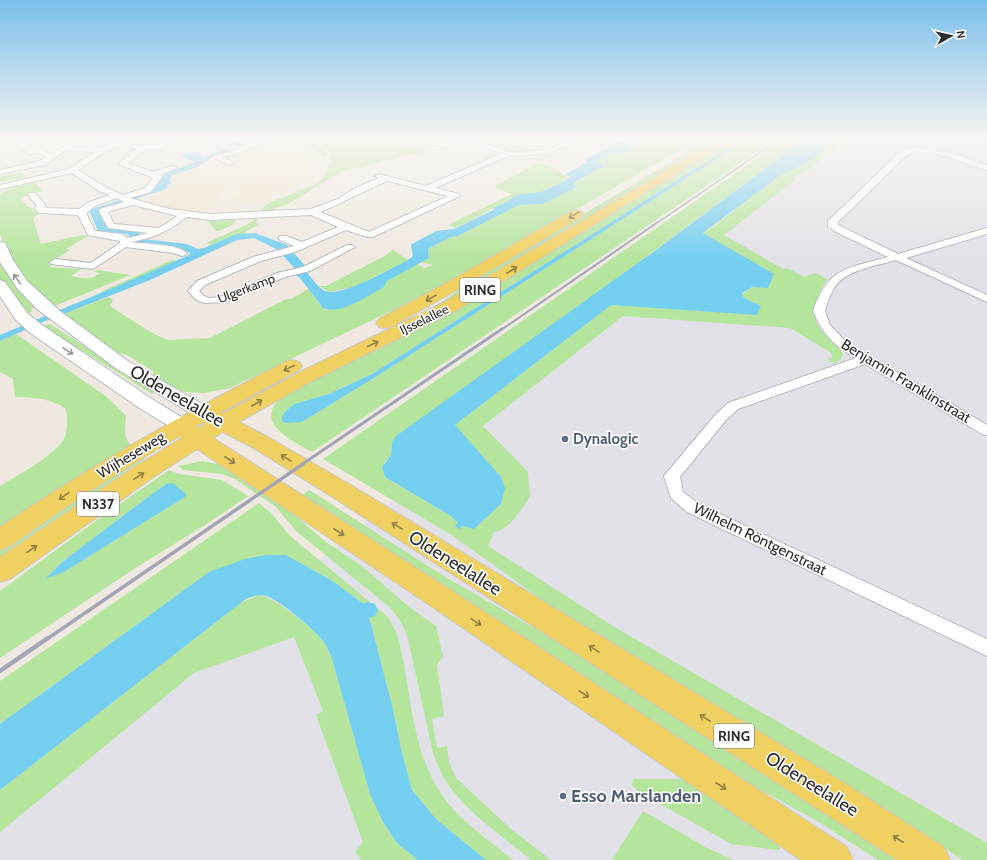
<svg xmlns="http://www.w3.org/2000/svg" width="987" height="860" viewBox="0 0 987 860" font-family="Cabin,sans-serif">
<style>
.industrial{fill:#e3e1e8}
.education{fill:#f0e6d1}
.green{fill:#b6e59e;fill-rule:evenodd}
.water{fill:#75cff0}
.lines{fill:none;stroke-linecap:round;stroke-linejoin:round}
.canal{fill:#75cff0;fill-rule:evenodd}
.minor-casing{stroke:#b4b7c1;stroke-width:2}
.secondary-casing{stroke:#b4b7c1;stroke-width:2}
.primary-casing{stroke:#c9c9c9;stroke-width:2}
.minor{fill:#fff;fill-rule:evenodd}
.secondary{fill:#fff;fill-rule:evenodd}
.primary{fill:#f2d163;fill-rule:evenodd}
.rail-far4{stroke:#a3a6b8;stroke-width:1.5}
.rail-far3{stroke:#a3a6b8;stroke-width:2}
.rail-far2{stroke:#a3a6b8;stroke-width:3}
.rail-far1{stroke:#a3a6b8;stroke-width:3.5}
.rail{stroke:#a3a6b8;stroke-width:4.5}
.oneway{stroke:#908048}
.oneway2{stroke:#969696}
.service-dot{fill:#5c6f8a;stroke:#fff;stroke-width:1.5}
.labels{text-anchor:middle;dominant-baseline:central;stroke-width:3;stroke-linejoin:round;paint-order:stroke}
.far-street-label{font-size:13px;fill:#2e2e2e;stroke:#fff}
.shield{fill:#fff;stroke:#6d6d6d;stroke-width:1}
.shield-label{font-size:14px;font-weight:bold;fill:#2e2e2e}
.street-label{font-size:15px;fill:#2e2e2e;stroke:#fff}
.service-label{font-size:15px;font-weight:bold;fill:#4e5e75;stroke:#fff;text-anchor:start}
.near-street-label{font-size:18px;fill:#2e2e2e;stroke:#fff}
.near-service-label{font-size:18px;font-weight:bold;fill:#4e5e75;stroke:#fff;text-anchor:start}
</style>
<rect width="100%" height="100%" fill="#efe9e1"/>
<path class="industrial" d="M841,139H987V860H0V822L483,426L723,235L745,210Z"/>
<path class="education" d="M275,140L294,141L320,157L318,158L319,162H321L313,179L253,204L241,199L231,202L238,187L227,185L208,210L200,213L177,210L144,201L158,197L153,194L172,188L175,181L171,179L174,175L259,144Z"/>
<g class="green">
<path d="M315,139H401L404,141L398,144L426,151L417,155L411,154L390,161L384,160L360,168L329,162L331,154Z"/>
<path d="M645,139H699L437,289L230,388L204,393L186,392L176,390L154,377L153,371L125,354L115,353L64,314L108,297L113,300L110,306L114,309L154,334L168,340L209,338L214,336L286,299H291L308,289L323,308L327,310L385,285L386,281L417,264L424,267L423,269L433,265L421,262L429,258L428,249L451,237L458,236L519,205L543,204L575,188L576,186L574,184L604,166L598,162L600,159L609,155L625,153L635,145L646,142Z"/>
<path d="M710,139H722L496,275L410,320L435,306L486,272Z"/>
<path d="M732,139H742L372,374L329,394L294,404L302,422L374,378L748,139H776L312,452C288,438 252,423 284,394L515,273Z"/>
<path d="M785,139H805L391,446V455L384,463L385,477L451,516C464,531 476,528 489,514L455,425L611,305L757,314L761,306L744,298L742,294L752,287H768L774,274L703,234L782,174L807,163L833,142V139H848L808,170L795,176L793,178L796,179L724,235L783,269L787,268L804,277L816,273L827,279C815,302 806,317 828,338C833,344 840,347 843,354L841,359L835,364L827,360L833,357L830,352L790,328L623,316L483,426L528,472L530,497C520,510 511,529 494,532L488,546L616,628L987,843V860H963L856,793L597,639L450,534L323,459Z"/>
<path d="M306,140C314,141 324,148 327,156H322L302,141Z"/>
<path d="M538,163L547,165L570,178L541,192L520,194L456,228L448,225L512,194L494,187Z"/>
<path d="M330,164L341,165L353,168L339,173L286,205L275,208L274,212L261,211L266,205L271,202L319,183L324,177L328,165Z"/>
<path d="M21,172L27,178L0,182V177Z"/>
<path d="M34,182L43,191L20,198L28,207L32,208L38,213H40L33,218L41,244L83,235L88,236L66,249L70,250L51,262L53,263L49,267L76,269L82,267L87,268L82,269L71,276C83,278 89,281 100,273L94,272L97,270L130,275L55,306L28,286L7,254L0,233V194L9,189Z"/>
<path d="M255,219H258L256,223L259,225L246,231L245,234H236L211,245L206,243L246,225Z"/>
<path d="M236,220C233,226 222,231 216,231L208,221Z"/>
<path d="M393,250L408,260L354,287L329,292L319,286H326L383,257Z"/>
<path d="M0,258L5,269L34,308L31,310L33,312L25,314L5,290L0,280Z"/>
<path d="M172,260L177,261L134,280L89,297Z"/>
<path d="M48,324H50L156,392L152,394L83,351L41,327Z"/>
<path d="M16,334L107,397L126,416C125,430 123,437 133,448L0,535V486C15,477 59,453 65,437C68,428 67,418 66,409C52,398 34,398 17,397L15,396L13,379L0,372V341Z"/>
<path d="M141,454L147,457L0,559V545Z"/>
<path d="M202,461L223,465L281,503L326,542L363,567L408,606L436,626L443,657L437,665L444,716L432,719L437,748L447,746L449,763L456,778L511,829L551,860H531C503,836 468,814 447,783C441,774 437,763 433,753L408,639C404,625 397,615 387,605L296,531L276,507L235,479L222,474L184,470L178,466Z"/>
<path d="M169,470L179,474L222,480L248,496L205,525L137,567L0,658V591L108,512ZM166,484L185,497L64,572L46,578L61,563Z"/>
<path d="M309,490L447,578L597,664L909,860H878L814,819L726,771L300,497Z"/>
<path d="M259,503L273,515L289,535L388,617L396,632L399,641C411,690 411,745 438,789C455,818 488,839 513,860H486L436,819L412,790L402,753L392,705L371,624L364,604L331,580L286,555L209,572L0,724V681Z"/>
<path d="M259,595C276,598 316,629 326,645C328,649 330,654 332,659L370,794L383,822L397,843L418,860H362L355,852L363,842L316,715L323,711L294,637L194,673L0,832V790L242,602Z"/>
<path d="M635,779H685L702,786L779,846L780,849L778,850L731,844L639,792L632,785L633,780Z"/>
<path d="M643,811L707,848L734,860H612Z"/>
</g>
<g class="water">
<path d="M219,139H229L240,145L238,149L210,157V160L199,165L201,166L172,175L169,180L172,183L166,185L169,187L163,190L101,210L108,227L138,230L143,239L187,244L198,249L204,248L236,234L255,233L287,245L306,267V271C311,277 318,288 325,291C340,298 392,268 408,260L413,256L411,246L412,244L436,231L454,229L493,210L494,208L520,194L541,192L566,180L570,177L565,174L586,163L584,160L626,139H645L646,142L635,145L625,153L609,155L600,159L598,162L604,166L576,182L574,184L576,187L575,188L543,204L519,205L458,236L451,237L428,249L429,258L387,281L384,287C369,295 340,316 323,308L300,278L294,274L296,270L278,250L254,238L237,240L150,280L43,322L0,341V335C63,308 127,283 189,255L190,253L180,249L133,244L128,234L98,231L89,210L152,190L164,174L195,162L181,156L195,151L202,154L200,156H203L227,149L230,145Z"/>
<path d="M742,139H748L374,378L302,422L286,423L282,421V417L284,413L294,404L329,394L372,374Z"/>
<path d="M805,139H833V142L807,163L782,174L703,233L774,274L768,288L752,287L742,293L744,298L761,306L757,315L611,305L455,425L501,477L505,488L501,504L474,529L463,526L459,529L455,526L458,523L451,516L385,477L382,467L391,455L392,442L396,436L656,250Z"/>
<path d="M173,483L186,494L185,497L64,572L45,579L61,563L132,509L166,484Z"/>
<path d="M267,555H286L331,580L364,604L371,624L392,705L402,753L412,790L436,819L486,860H418L397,843L383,822L370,794L332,659C330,654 328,649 326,645C318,632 280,600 266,596C257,594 249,597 242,602L0,790V724L209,572L245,559Z"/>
</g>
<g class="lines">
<path class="canal" d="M368,602L375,604L378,610L375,616L366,619L359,617L356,611L359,605Z"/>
<defs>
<g id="minor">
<path d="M122,139H132L105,152L78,170L105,187L123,195L145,188L153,178L118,164L137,149H132V145H158L164,139H172L163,149H146L128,163L152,172L173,166L177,168L159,175L162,177L151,192L130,198L170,209L210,214L311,209L338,199L355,188L379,178L375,176L379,174L426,186L502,153L458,141L437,150H434L430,148L450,139H468L512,152L548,150L570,139H579L549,154L508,156L435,188L459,194L460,196L373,237H367L346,230L295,252L261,261L205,285L199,291L204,296L209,298L220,297L277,273L303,267L347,245H353L355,247L310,271L285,277L226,302L204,303L196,300L188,291L197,281L253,257L294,246L280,240L278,238L280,236H286L302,242L338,227L311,215L210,220L187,217C166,232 157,237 131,242C144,244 179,244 187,253L185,255L182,256L173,253L126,247L93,269L51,264L50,262L55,259L91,263L120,243V241L88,235L78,215L39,213L35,208L37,206L28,195L29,193H35L46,206L44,208L79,209L89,202L110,195L99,191L72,173L0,189V185L69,169L95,152L66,150L45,165L0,174V170L40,161L46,157L41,154H28L19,146V142H25L33,150H43L51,154L65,146L101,148ZM388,181L448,196L369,232L320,212C343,203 364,190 388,181ZM117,198L124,202L100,209L99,211L108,228L149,233L128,238L122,234L95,231L86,213L95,206ZM133,205L177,216L159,228L114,224L108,212Z"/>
<path d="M203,139H212L221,144L238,145L241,147L243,144L264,139H299L296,141H274L249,148L247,151L223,157L234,163L230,165L212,157L236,149L217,148Z"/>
<path d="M913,148C939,148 963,157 987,165V170C962,164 934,146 908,154L838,222V225L898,254L987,228V234L906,258L987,295V302L896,260C877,266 846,269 834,288C830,295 827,303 825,311L830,325L846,342L987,425V435L982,434L865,364L738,409L726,420L680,477L683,492L699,504L987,639V656L687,512L671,498L664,476L716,414L728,403L856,358C835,346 823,335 813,311C830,266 846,269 888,257L836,232L828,226V221L902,150Z"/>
</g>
<g id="secondary">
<path d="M0,242L5,243L13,260L27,281L60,311L129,362L211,409L214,413L211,417L204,419L197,417L117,369L37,309L17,288L0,262Z"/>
<path d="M0,280L5,282L27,313L42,325L155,401L188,421L191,425L188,429L181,431L174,429L141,409L30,333L15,319L0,296Z"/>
</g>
<g id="primary">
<path d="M719,139H732L457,310L316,379L239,422L268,437L349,484L843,782L944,847L950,860H897L331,496L252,447L223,432L213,438L454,592L847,847L853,860H801L434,608L197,449L152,478L10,579L0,582V557L136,466L182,438L180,436C121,470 65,507 9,547L0,550V527C91,465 187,412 285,362L292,360L299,362L302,366L299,370L220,413L222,414L302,371L445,302ZM204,422L206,423L198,428L196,426Z"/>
<path d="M576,210L581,211L583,214L581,217L471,282L391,327L385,328L379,327L376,323L379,319L459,276L571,211Z"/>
</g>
</defs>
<use href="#minor" class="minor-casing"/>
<use href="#secondary" class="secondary-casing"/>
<use href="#primary" class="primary-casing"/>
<use href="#minor" class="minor"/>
<use href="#secondary" class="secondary"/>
<use href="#primary" class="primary"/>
<path class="rail-far4" d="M657,223L780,139"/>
<path class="rail-far3" d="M501,330L658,222"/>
<path class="rail-far2" d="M301,465L502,329"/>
<path class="rail-far1" d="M47,639L303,464"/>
<path class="rail" d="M0,671L48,638"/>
</g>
<defs><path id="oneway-shaft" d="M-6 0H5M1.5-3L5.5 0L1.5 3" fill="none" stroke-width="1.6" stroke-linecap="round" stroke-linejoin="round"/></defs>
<g class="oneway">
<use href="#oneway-shaft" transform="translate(574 215) rotate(149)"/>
<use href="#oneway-shaft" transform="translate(512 270) rotate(-32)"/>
<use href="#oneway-shaft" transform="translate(431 298) rotate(151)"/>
<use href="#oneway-shaft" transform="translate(373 344) rotate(-25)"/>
<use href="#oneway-shaft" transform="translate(289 368) rotate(153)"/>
<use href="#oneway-shaft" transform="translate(257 403) rotate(-30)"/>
<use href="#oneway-shaft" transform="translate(286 458) rotate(-149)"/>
<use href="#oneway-shaft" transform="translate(230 460) rotate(33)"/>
<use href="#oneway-shaft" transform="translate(139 476) rotate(-34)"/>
<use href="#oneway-shaft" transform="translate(64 496) rotate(145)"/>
<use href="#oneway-shaft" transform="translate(397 526) rotate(-148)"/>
<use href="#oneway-shaft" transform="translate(339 532) rotate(33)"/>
<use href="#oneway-shaft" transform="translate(32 549) rotate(-35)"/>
<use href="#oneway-shaft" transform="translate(476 622) rotate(34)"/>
<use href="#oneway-shaft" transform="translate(594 649) rotate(-148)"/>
<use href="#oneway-shaft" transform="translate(584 694) rotate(34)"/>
<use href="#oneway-shaft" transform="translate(705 718) rotate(-148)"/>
<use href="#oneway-shaft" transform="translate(721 786) rotate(33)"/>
<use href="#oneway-shaft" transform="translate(898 839) rotate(-147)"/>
</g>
<g class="oneway2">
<use href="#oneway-shaft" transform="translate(17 279) rotate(-125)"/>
<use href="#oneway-shaft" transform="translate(68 351) rotate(34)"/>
</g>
<linearGradient id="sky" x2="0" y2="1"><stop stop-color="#7abfeb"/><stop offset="0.53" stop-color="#f8f5f2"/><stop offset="1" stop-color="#f8f5f2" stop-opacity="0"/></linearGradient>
<rect width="987" height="260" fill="url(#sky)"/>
<g class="service-dot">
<circle cx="565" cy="439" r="4"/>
<circle cx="563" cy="796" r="4"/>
</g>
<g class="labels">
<g class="far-street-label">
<text transform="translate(246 288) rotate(-21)">Ulgerkamp</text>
<text transform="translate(424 319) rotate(-26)">IJsselallee</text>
</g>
<g class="shield">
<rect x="460" y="278" width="40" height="24" rx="3"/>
<rect x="77" y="492" width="42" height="24" rx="3"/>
<rect x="714" y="724" width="40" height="24" rx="3"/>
</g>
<g class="shield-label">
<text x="480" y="290">RING</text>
<text x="98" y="504">N337</text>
<text x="734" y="736">RING</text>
</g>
<g class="street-label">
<text transform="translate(906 381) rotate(31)">Benjamin Franklinstraat</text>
<text transform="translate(131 455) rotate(-31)">Wijheseweg</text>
<text transform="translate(760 539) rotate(26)">Wilhelm Röntgenstraat</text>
</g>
<g class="service-label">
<text x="573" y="439">Dynalogic</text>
</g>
<g class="near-street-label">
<text transform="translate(177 396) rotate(30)">Oldeneelallee</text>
<text transform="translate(455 563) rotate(32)">Oldeneelallee</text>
<text transform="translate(812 784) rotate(32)">Oldeneelallee</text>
</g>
<g class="near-service-label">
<text x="571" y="796">Esso Marslanden</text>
</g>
</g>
<g transform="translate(951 36) rotate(82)" stroke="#ffffff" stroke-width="3" paint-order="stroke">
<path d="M0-3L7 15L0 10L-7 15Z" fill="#2e2e2e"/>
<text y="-6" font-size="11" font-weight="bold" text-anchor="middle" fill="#2e2e2e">N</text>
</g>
</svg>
